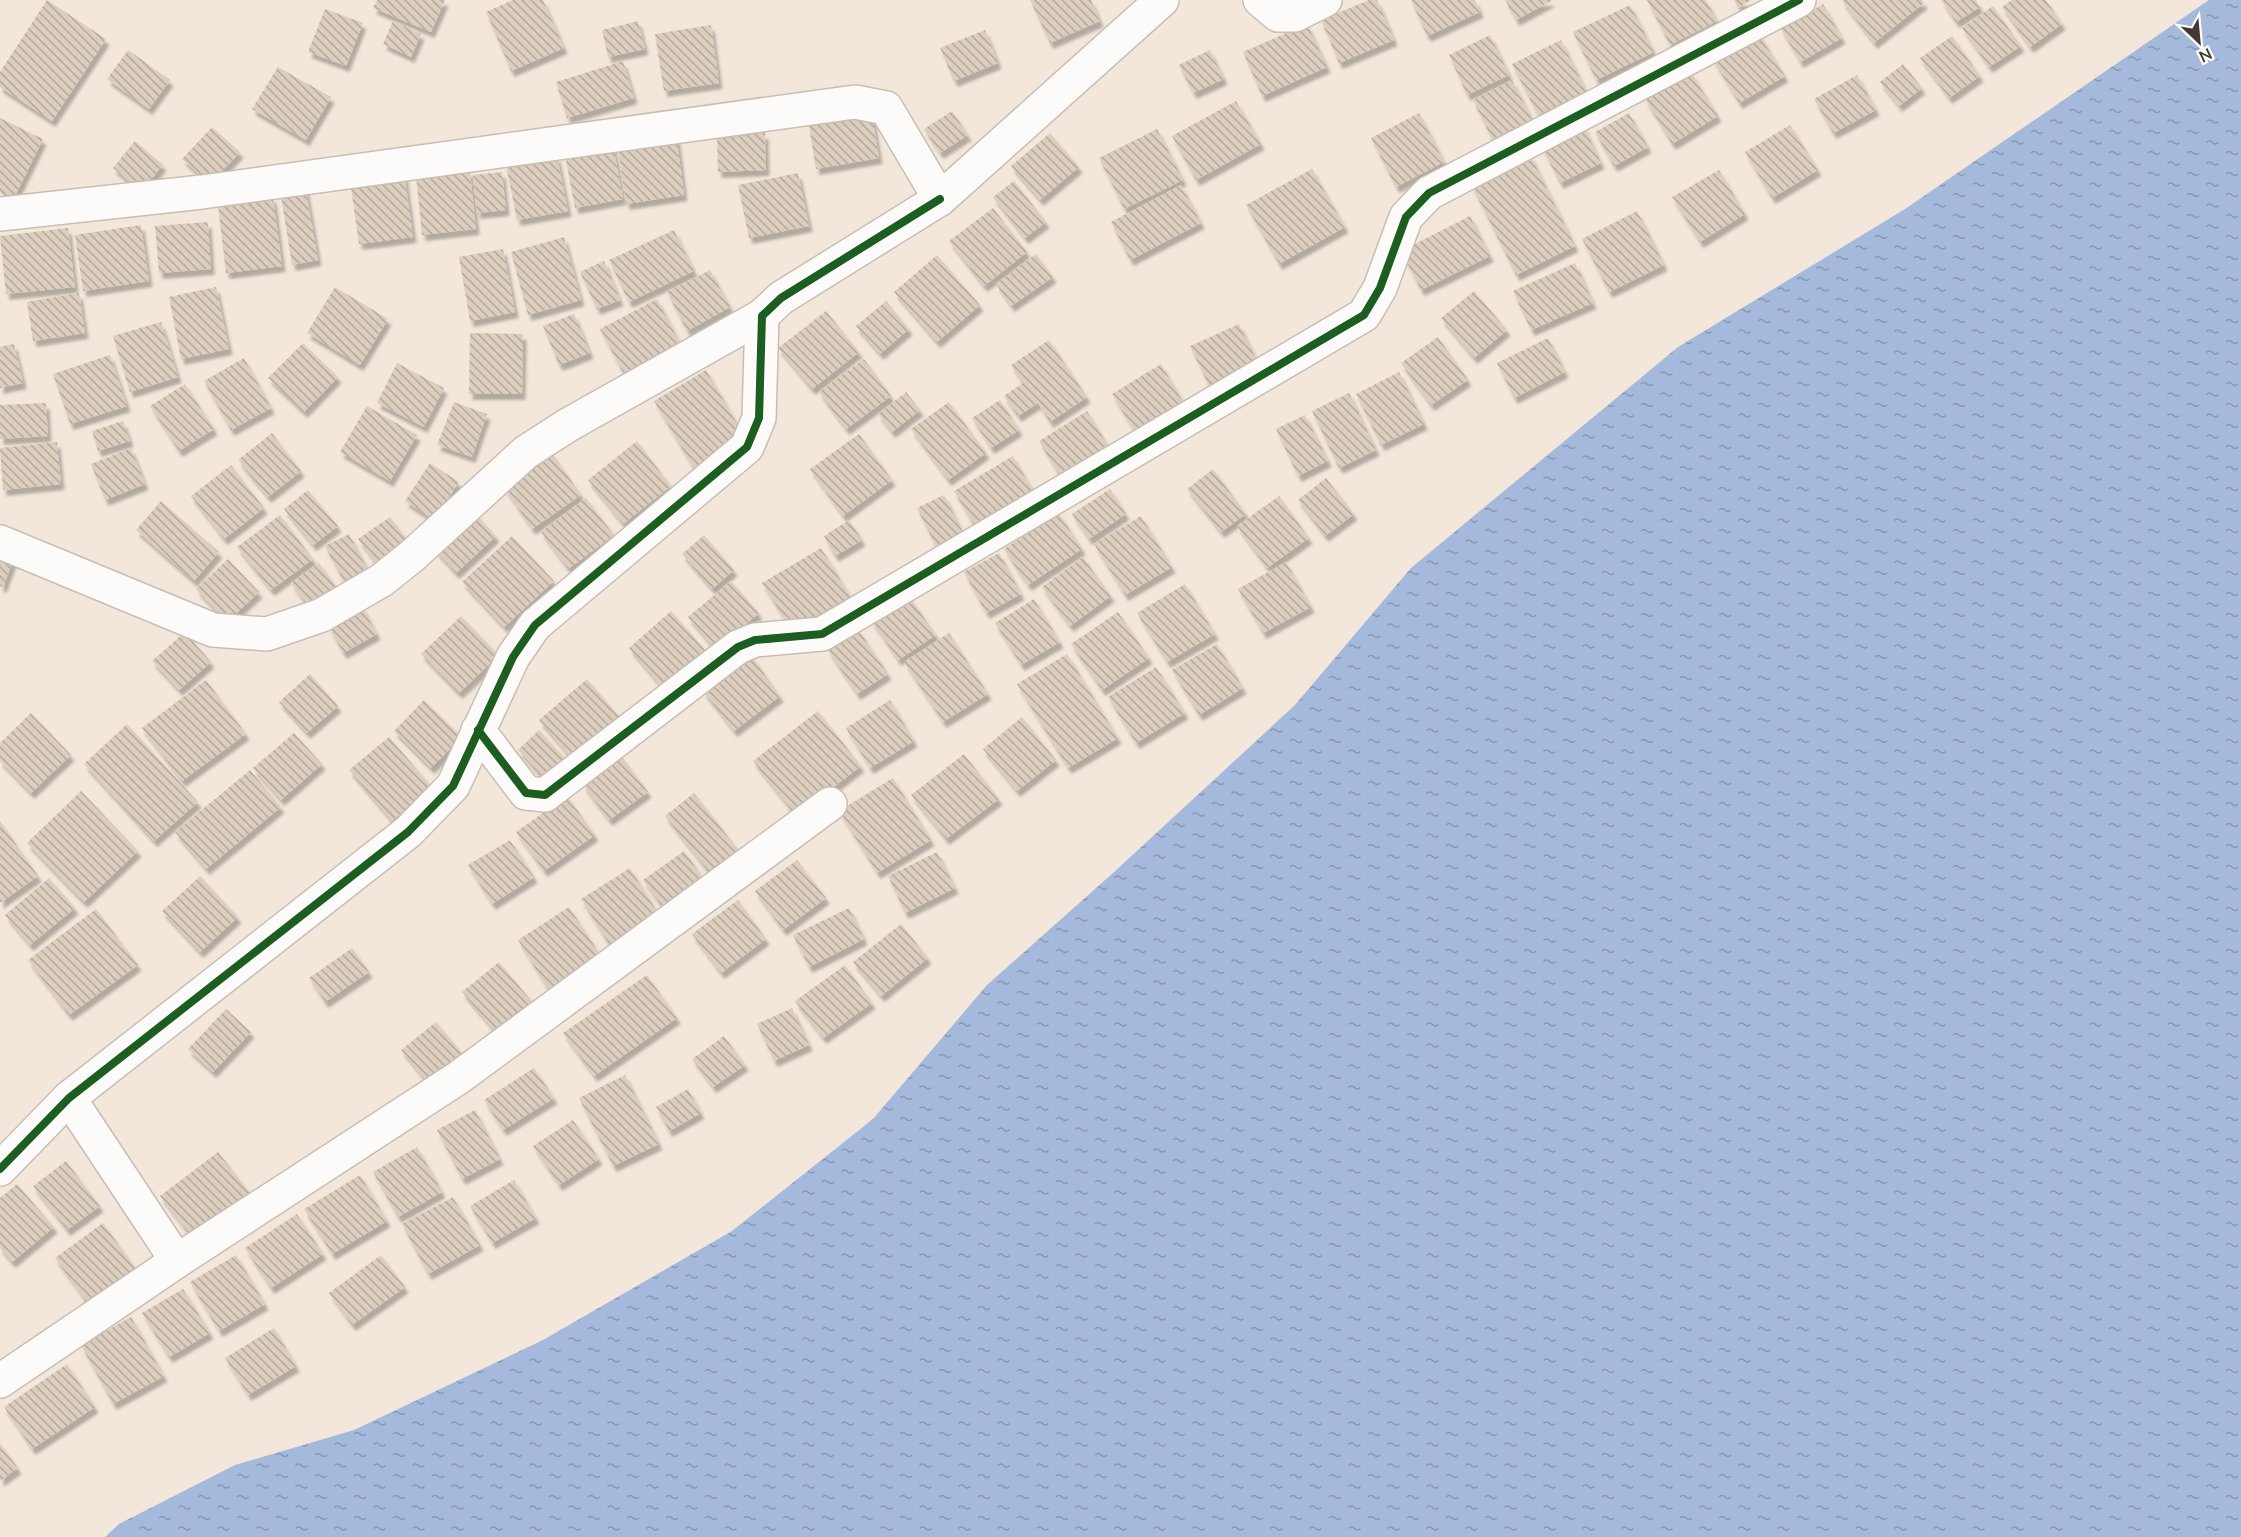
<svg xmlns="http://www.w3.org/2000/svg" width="2241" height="1537" viewBox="0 0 2241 1537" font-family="Mulish,sans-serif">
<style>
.water{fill:url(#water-ripples)}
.building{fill:url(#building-back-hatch);filter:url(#shadow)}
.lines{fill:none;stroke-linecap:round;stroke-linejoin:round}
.minor-casing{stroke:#c8beb3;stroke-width:36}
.minor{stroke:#fdfbfa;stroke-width:33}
.cycleway-casing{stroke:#fff;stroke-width:11}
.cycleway{stroke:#1b5e20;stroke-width:8}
</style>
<defs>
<pattern id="water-ripples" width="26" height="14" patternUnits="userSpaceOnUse" patternTransform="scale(1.5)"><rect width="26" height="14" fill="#a4b9db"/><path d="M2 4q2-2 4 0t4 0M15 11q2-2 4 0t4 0" fill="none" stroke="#8797b2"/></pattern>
<pattern id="building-back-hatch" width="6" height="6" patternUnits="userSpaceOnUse" patternTransform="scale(1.5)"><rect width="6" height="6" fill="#dccebe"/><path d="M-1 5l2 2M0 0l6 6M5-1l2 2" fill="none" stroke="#b4a89b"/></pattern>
<filter id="shadow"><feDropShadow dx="3.5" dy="6" stdDeviation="1.5" flood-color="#0004"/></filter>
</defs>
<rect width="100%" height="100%" fill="#f3e7db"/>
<path class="water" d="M2209,0H2241V1537H105L119,1524L235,1465L354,1430L543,1340L732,1231L873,1119L987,985L1113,873L1295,705L1411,568L1678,347L1905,209Z"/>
<g class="building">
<path d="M47,0L106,39L52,121L0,87V72Z"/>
<path d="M377,0H445L431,32L373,8Z"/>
<path d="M513,0H543L564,48L511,71L486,12Z"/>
<path d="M1030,0H1091L1100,21L1050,43Z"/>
<path d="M1369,0H1377L1394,40L1339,63L1321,20Z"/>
<path d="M1411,0H1475L1480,12L1427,36Z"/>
<path d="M1505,0H1553L1516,20Z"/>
<path d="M1647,0H1706L1717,21L1670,45Z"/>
<path d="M1734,0H1751L1738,8Z"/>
<path d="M1843,0H1922L1924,3L1874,43L1842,1Z"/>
<path d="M1941,0H1976L1980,7L1956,22Z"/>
<path d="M2012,0H2046L2062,24L2030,47L2002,7Z"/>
<path d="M1823,4L1842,38L1800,62L1781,29Z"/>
<path d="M1630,5L1654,52L1596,80L1573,32Z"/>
<path d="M1993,6L2021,46L1989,67L1962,28Z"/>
<path d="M325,9L363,23L346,66L308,52Z"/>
<path d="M393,21L421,34L411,57L383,44Z"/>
<path d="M638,21L645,49L608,57L602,30Z"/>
<path d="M1307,24L1327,67L1262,96L1243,52Z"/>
<path d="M711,25L719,83L664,91L655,34Z"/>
<path d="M985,30L998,63L954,81L940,48Z"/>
<path d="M1757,31L1785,76L1739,103L1712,58Z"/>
<path d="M1490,35L1509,75L1467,95L1449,55Z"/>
<path d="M1952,36L1980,76L1949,98L1920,58Z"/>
<path d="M1561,40L1586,91L1538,115L1512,64Z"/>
<path d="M128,50L170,80L149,109L107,79Z"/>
<path d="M1210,50L1224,79L1193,93L1179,65Z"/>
<path d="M623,61L634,98L567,118L556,82Z"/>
<path d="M1903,64L1922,88L1899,106L1880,82Z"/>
<path d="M278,67L331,97L306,140L252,109Z"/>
<path d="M1691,72L1718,116L1672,144L1645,99Z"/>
<path d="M1857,75L1876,110L1833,133L1814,99Z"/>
<path d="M1512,80L1533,121L1493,141L1473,100Z"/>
<path d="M1236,101L1261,144L1196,180L1172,136Z"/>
<path d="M871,110L879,158L816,169L808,120Z"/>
<path d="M952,111L968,135L940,153L924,129Z"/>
<path d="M1419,113L1444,162L1396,187L1371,138Z"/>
<path d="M1629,113L1648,147L1614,166L1595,132Z"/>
<path d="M0,118L43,139L13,200L0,193Z"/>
<path d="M1583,125L1601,163L1560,183L1541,145Z"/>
<path d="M1790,125L1818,170L1772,198L1745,152Z"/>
<path d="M212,127L240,152L210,184L182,159Z"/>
<path d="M1157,129L1183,180L1124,209L1099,158Z"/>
<path d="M676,133L684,195L626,204L617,141Z"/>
<path d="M765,133L766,170L718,172L717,135Z"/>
<path d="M1050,133L1079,167L1040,200L1011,166Z"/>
<path d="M612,140L623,199L575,208L564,150Z"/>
<path d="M135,141L163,165L141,191L113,168Z"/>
<path d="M1530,155L1575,246L1516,275L1471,184Z"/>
<path d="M557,156L568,211L517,220L506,165Z"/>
<path d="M1312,169L1345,227L1279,264L1246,205Z"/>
<path d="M1719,170L1745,214L1700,242L1672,197Z"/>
<path d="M470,171L476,229L422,235L416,176Z"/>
<path d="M502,172L506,210L477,213L473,175Z"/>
<path d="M404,173L413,237L359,244L350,181Z"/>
<path d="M798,173L809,226L749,238L738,185Z"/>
<path d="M1014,181L1046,222L1025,238L993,197Z"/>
<path d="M305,185L318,260L292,265L280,189Z"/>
<path d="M1181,185L1201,223L1130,260L1111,222Z"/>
<path d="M273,197L282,266L226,273L218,205Z"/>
<path d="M993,208L1027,252L984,286L949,241Z"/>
<path d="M1637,211L1664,265L1609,292L1582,239Z"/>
<path d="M1470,216L1490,256L1421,290L1401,251Z"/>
<path d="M208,222L211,269L159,273L155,226Z"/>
<path d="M141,225L149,281L83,291L75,235Z"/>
<path d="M68,228L75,287L6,294L0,236Z"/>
<path d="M674,230L694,271L629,302L609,260Z"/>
<path d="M564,237L581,300L528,315L511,252Z"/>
<path d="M503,249L515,312L470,321L459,257Z"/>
<path d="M1036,254L1053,277L1011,306L996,284Z"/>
<path d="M937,255L980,305L937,342L894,292Z"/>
<path d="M604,261L620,300L597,309L580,272Z"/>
<path d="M1575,263L1593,303L1531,330L1513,291Z"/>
<path d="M710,270L730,307L687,331L667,292Z"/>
<path d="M216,287L229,349L181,359L169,297Z"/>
<path d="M335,287L388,319L360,365L307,333Z"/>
<path d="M1474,291L1507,330L1474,358L1441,318Z"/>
<path d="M79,293L85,333L33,341L27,302Z"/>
<path d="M657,299L680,343L623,373L600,329Z"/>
<path d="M886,301L909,329L880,354L856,326Z"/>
<path d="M826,311L859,352L812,389L778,348Z"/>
<path d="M574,314L590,353L559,365L543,326Z"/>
<path d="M161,322L178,377L130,392L113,336Z"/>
<path d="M1239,324L1262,371L1213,394L1190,346Z"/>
<path d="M470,333L523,334L522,394H469Z"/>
<path d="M1438,337L1468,380L1431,405L1401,363Z"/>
<path d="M1548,338L1565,372L1514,398L1497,363Z"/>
<path d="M1049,340L1087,397L1050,422L1038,403L1018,416L1004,396L1023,383L1011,365Z"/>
<path d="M303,343L338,377L304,412L268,378Z"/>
<path d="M14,344L23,383L0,388V347Z"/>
<path d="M110,355L127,406L70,424L53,374Z"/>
<path d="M244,358L271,408L231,430L204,381Z"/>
<path d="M864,359L891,396L846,429L819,392Z"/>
<path d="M397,363L444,388L424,427L377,403Z"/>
<path d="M1161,364L1186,407L1137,436L1112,394Z"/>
<path d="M706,370L746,439L694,469L654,401Z"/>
<path d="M1399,372L1424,424L1381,445L1356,394Z"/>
<path d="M185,384L214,429L179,451L150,406Z"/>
<path d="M906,392L920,410L892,432L878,414Z"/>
<path d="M1349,393L1376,450L1339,468L1312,411Z"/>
<path d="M1000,400L1019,430L991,448L972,418Z"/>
<path d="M454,402L487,414L472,457L437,445Z"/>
<path d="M949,402L986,453L948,480L911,429Z"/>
<path d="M46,403L48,436L0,439V405Z"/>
<path d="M367,406L417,435L390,481L340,452Z"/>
<path d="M1087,411L1112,452L1063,481L1039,441Z"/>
<path d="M1305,415L1328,461L1298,476L1276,429Z"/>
<path d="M123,421L130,441L98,451L92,431Z"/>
<path d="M272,433L301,471L268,497L238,460Z"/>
<path d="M859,434L892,480L843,516L810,469Z"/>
<path d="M637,441L671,486L623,524L588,480Z"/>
<path d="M57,442L61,484L3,490L0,448Z"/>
<path d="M131,448L145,484L105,500L91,464Z"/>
<path d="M552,453L581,495L532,529L504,487Z"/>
<path d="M1013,456L1037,498L978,532L954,491Z"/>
<path d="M430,463L459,482L434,520L405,501Z"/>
<path d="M231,465L264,508L224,539L191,496Z"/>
<path d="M1213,469L1246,514L1221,532L1187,489Z"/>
<path d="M1326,478L1354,514L1325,536L1298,500Z"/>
<path d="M1110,489L1126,514L1089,539L1072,514Z"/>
<path d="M308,490L338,526L313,545L284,509Z"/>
<path d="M944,495L964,535L937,549L917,508Z"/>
<path d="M1279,496L1309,538L1267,568L1237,526Z"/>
<path d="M586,498L614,535L568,569L541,532Z"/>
<path d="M161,501L219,552L194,581L136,530Z"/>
<path d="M1059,513L1082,549L1028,585L1004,549Z"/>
<path d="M476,514L496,536L456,573L435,550Z"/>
<path d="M280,515L313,559L271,590L237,547Z"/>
<path d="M1141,516L1172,567L1125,595L1094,544Z"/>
<path d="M390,517L410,544L379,567L358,539Z"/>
<path d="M849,520L862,540L835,556L824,536Z"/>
<path d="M349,534L368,570L344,582L325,546Z"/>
<path d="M704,535L734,570L712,589L682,554Z"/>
<path d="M512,536L554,581L504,627L462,582Z"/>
<path d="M821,548L850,596L792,631L762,583Z"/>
<path d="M0,553L14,558L3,587L0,586Z"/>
<path d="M999,553L1021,594L986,613L964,572Z"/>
<path d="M1083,557L1111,596L1070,626L1042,587Z"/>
<path d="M228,559L259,592L227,622L196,589Z"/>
<path d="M1286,562L1311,607L1263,633L1238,589Z"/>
<path d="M319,563L337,588L309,608L291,583Z"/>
<path d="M731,581L759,613L715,649L688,617Z"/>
<path d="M1185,584L1215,634L1167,662L1137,613Z"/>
<path d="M908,595L936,635L898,660L871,620Z"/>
<path d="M1034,599L1060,642L1021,665L995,623Z"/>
<path d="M362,606L377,634L343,653L328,625Z"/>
<path d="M671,611L706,651L663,688L629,648Z"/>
<path d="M1118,612L1149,658L1102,690L1071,644Z"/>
<path d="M461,616L499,655L459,693L421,654Z"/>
<path d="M858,629L888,674L857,694L827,649Z"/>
<path d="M185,632L211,662L179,690L152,661Z"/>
<path d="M949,633L988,694L943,722L904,662Z"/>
<path d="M1217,644L1243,688L1199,715L1172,670Z"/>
<path d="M1067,654L1118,738L1068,768L1017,684Z"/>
<path d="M751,655L780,696L734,731L703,691Z"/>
<path d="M1156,667L1185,713L1136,743L1108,697Z"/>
<path d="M310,674L338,706L307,733L279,702Z"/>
<path d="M587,679L625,723L577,764L539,720Z"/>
<path d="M206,680L246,734L182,781L142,728Z"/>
<path d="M424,700L462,737L431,768L394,731Z"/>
<path d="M890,700L914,741L870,768L846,728Z"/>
<path d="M818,711L861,766L796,816L753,761Z"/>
<path d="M31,713L71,755L31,793L0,761V743Z"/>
<path d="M1022,717L1056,760L1017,791L983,749Z"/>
<path d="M127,724L198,802L154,841L84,764Z"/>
<path d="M539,730L572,766L550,786L518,750Z"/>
<path d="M294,733L322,764L281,800L253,768Z"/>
<path d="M389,737L432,787L392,821L349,770Z"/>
<path d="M964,754L999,799L946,839L911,795Z"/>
<path d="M622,757L648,792L609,820L583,785Z"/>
<path d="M250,770L281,807L206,869L175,832Z"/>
<path d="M893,778L931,840L877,873L839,811Z"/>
<path d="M81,791L138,851L84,902L27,843Z"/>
<path d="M694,793L741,853L712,876L665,816Z"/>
<path d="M567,796L595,835L544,871L516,832Z"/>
<path d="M0,821L38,876L0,903Z"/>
<path d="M510,840L534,877L492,904L468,865Z"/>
<path d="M684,851L709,886L668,915L643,880Z"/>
<path d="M937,852L955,888L905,913L888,876Z"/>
<path d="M797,860L826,898L783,930L755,891Z"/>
<path d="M630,868L660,916L610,946L581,899Z"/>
<path d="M200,876L238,917L200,952L162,911Z"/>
<path d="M49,878L75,908L30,945L5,915Z"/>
<path d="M738,900L766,939L721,973L692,934Z"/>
<path d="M569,907L603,959L550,992L518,940Z"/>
<path d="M849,908L864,939L809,967L793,935Z"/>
<path d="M96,909L138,965L69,1015L28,960Z"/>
<path d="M901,924L928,958L881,996L853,962Z"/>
<path d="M352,948L369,972L325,1002L309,978Z"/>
<path d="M499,962L534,1004L498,1035L462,992Z"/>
<path d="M845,965L872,1003L823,1038L795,1001Z"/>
<path d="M647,975L677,1018L594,1076L563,1033Z"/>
<path d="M792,1008L809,1045L774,1061L757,1024Z"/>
<path d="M226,1009L251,1032L213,1072L188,1049Z"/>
<path d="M436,1022L463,1054L428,1083L401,1050Z"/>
<path d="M724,1036L745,1065L713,1087L692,1059Z"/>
<path d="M534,1068L554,1098L503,1130L484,1100Z"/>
<path d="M625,1075L659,1144L613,1166L579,1098Z"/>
<path d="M688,1089L701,1113L669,1131L656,1107Z"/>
<path d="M475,1110L500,1159L462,1179L437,1130Z"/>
<path d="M573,1120L599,1159L559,1185L533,1146Z"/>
<path d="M417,1147L442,1192L398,1217L373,1172Z"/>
<path d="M218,1152L251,1194L193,1239L160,1196Z"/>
<path d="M66,1161L100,1206L67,1230L33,1186Z"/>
<path d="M360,1175L387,1221L332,1254L304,1209Z"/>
<path d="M514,1180L536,1218L492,1243L470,1206Z"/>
<path d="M17,1184L54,1227L12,1262L0,1248V1198Z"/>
<path d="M453,1197L480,1245L428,1274L402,1224Z"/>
<path d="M297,1214L323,1254L271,1288L245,1248Z"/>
<path d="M103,1223L141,1276L93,1311L55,1258Z"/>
<path d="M236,1255L265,1304L219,1331L190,1282Z"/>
<path d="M381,1255L405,1287L352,1325L329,1293Z"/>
<path d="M183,1289L210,1333L169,1357L142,1313Z"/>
<path d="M131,1317L164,1376L113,1404L81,1345Z"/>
<path d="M274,1328L296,1366L248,1395L225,1358Z"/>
<path d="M67,1364L95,1407L32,1449L4,1407Z"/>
<path d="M0,1443L18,1468L0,1481Z"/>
</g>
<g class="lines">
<defs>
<g id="minor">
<path d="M1260,0L1278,15H1295L1325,0"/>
<path d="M0,214L202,192L855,102L886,108L940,199L1162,0"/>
<path d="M0,542L213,630L267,634L322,615L382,580L412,556L526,452L568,425L762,316"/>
<path d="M478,730L526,793L545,795L738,647L755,640L822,634L1364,315L1380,288L1406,217L1429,193L1799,0"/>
<path d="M69,1098L177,1261"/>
<path d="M0,1169L69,1098L408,832L453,786L513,657L535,625L747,447L759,418L762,316L781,298L940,199"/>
<path d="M0,1381L177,1261L458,1078L830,804"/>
</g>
</defs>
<use href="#minor" class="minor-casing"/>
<use href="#minor" class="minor"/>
<defs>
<g id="cycleway">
<path d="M478,730L526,793L545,795L738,647L755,640L822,634L1364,315L1380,288L1406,217L1429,193L1799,0"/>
<path d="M0,1169L69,1098L408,832L453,786L513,657L535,625L747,447L759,418L762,316L781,298L940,199"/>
</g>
</defs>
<use href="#cycleway" class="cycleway-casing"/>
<use href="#cycleway" class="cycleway"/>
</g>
<g transform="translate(2199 42) rotate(154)" stroke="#ffffff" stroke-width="4.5" paint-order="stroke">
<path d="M0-4.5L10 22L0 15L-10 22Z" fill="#42382d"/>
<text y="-9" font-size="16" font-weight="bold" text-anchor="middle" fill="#42382d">N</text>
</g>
</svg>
